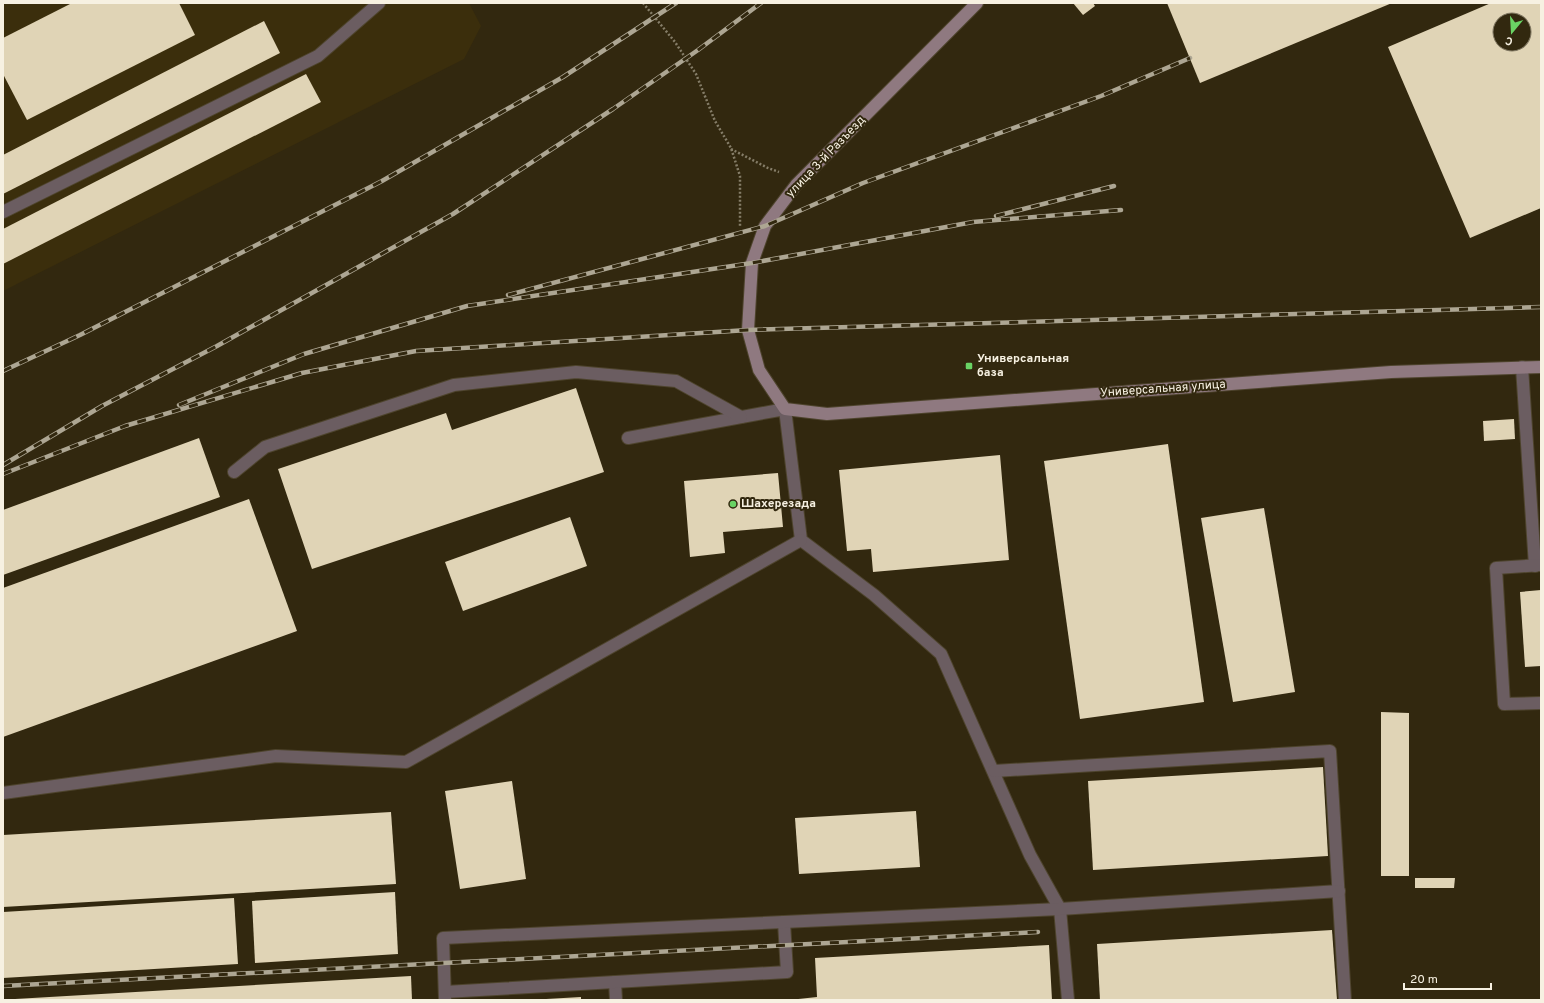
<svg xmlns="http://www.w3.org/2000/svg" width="1544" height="1003" viewBox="0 0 1544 1003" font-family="Overpass,sans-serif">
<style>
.built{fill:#3b2e0c}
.building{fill:#e0d4b6;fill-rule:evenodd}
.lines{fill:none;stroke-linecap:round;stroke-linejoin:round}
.lane-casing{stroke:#4e442d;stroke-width:14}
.secondary-casing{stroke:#4e442d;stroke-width:14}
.path{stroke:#857d68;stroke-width:2.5;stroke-dasharray:2 2;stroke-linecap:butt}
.lane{stroke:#6b5d61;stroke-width:12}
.secondary{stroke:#8f7980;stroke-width:12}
.rail-casing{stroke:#ada693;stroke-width:4.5}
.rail{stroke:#32280f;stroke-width:3;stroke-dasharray:9;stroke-linecap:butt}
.poi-dot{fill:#6ad364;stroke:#32280f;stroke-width:1.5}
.labels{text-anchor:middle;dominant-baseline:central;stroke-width:4;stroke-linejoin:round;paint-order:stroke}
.street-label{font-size:12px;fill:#f7f1e2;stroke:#32280f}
.poi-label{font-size:12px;font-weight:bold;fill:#f7f1e2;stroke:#32280f;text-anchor:start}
</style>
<rect width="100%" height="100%" fill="#32280f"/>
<path class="built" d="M3,3H469L481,26L464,59L3,291Z"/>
<g class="building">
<path d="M72,3H179L195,35L27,120L3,74V38Z"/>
<path d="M1073,3H1093L1095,6L1083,15Z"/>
<path d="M1167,3H1392L1200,83Z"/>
<path d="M1491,3H1541V208L1470,238L1388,47ZM1500,20H1524V44H1500Z"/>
<path d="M264,21L280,53L3,194V155Z"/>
<path d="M306,74L321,102L3,264V229Z"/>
<path d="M576,388L604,472L312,569L278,469L446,413L452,430Z"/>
<path d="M1514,419L1515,439L1484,441L1483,421Z"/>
<path d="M199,438L220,497L3,575V510Z"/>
<path d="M1168,444L1204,702L1080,719L1044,461Z"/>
<path d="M1000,455L1009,560L873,572L871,549L847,551L839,470Z"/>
<path d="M778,473L783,527L723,532L725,553L690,557L684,481Z"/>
<path d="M249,499L297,631L3,737V588Z"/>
<path d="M1264,508L1295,692L1233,702L1201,518Z"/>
<path d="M570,517L587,566L463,611L445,562Z"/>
<path d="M1541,590V666L1525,667L1520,592Z"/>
<path d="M1381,712L1409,713V876H1381Z"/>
<path d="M1323,767L1328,856L1093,870L1088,781Z"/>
<path d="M512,781L526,879L460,889L445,791Z"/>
<path d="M916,811L920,867L799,874L795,818Z"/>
<path d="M391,812L396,884L3,907V835Z"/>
<path d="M1415,878H1455L1454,888H1415Z"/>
<path d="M395,892L398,954L255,963L252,901Z"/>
<path d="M234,898L238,964L3,978V912Z"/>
<path d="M1332,930L1337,1000H1100L1097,944Z"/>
<path d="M1049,945L1052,1000H789L817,997L815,958Z"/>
<path d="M411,976L412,1000H15V999Z"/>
<path d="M581,997V1000H546V999Z"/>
</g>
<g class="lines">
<defs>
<g id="lane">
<path d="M3,212L318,56L379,3"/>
<path d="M1522,367L1535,566"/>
<path d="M628,438L785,409L801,540L874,595L941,654L1030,855L1060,909L1068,1000"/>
<path d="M234,472L265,447L454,385L576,372L676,381L741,417"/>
<path d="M1541,565L1496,568L1504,704L1541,703"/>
<path d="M994,771L1330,751L1345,1000"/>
<path d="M3,793L276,756L406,762L801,540"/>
<path d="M615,982L616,1000"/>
<path d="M445,992L787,972L784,922"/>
<path d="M445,1000L443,938L1060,909L1339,891"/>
</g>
<path id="secondary" d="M977,3L796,185L765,226L752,263L748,330L759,370L785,409L827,414L1391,372L1541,367"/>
</defs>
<use href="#lane" class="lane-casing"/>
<use href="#secondary" class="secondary-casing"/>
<g class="path">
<path d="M643,3L675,42L696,74L715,121L731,148L740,176V227"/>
<path d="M731,149L768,168L779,172"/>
</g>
<use href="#lane" class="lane"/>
<use href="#secondary" class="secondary"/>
<defs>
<g id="rail">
<path d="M996,216L1114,186"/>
<path d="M508,295L765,226L863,183L1101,96L1190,58"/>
<path d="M3,371L80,335L382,181L563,77L676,3"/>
<path d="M179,405L304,354L467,306L752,263L973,222L1121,210"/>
<path d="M3,465L102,406L217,346L453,214L613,109L698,50L761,3"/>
<path d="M3,474L125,426L302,373L416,351L748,330L1541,307"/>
<path d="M3,986L1038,932"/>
</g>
</defs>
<use href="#rail" class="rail-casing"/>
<use href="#rail" class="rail"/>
</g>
<g class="poi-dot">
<rect x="965" y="362" width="8" height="8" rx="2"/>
<circle cx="733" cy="504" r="4"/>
</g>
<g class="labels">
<g class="street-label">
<text transform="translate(826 157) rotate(-46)">улица 3-й Разъезд</text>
<text transform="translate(1163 389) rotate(-4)">Универсальная улица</text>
</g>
<g class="poi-label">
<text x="977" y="359">Универсальная<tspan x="977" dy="14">база</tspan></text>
<text x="741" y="504">Шахерезада</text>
</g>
</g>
<rect width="1544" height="1003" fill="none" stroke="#f7f1e2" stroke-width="8"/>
<g transform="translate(1512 32) rotate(198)"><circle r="19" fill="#32280f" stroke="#817863"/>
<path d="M0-3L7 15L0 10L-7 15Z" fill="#6ad364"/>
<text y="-6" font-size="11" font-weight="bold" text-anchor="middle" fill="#f7f1e2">С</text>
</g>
<path d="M1404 983v6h87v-6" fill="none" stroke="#f7f1e2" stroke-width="2"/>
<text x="1410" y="983" font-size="12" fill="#f7f1e2" stroke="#32280f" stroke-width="3" paint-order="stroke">20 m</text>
</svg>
